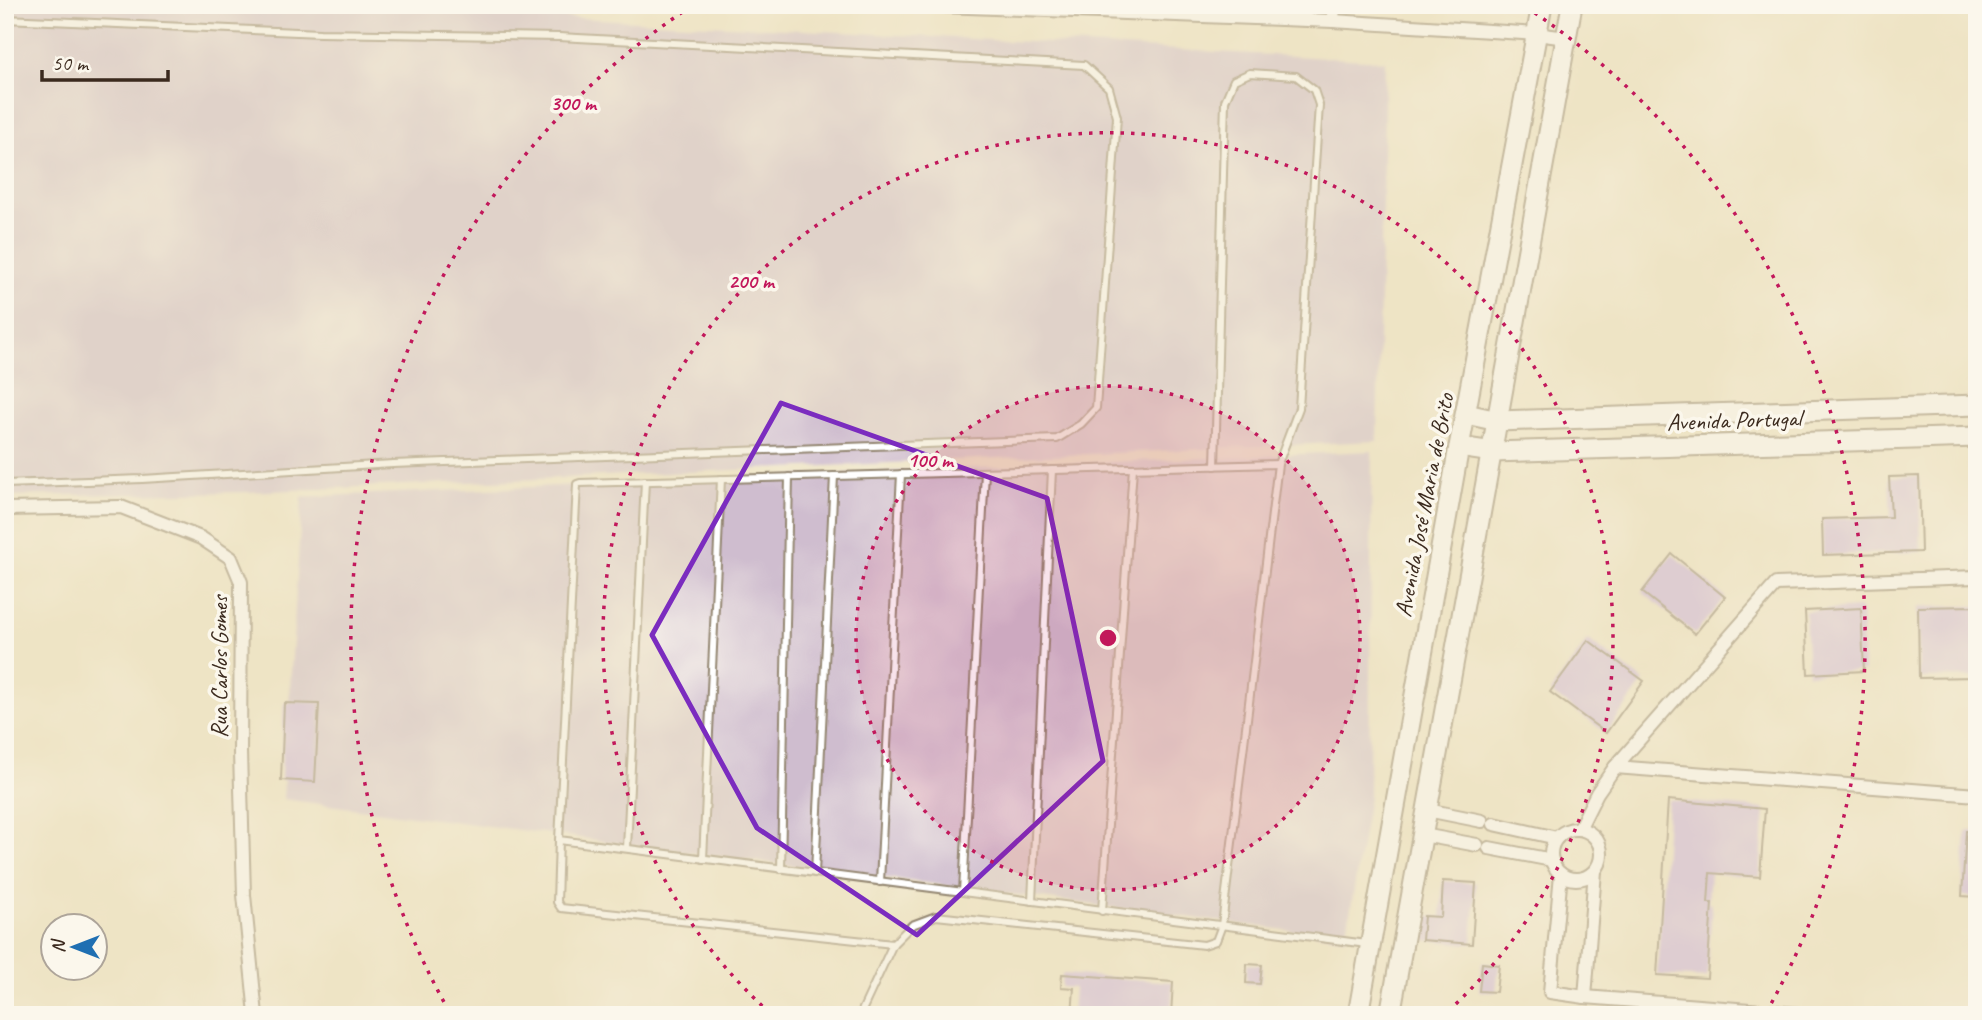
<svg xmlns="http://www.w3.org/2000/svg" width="1982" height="1020" viewBox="0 0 1982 1020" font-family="Caveat,sans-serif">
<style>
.industrial{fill:#cfbdcf}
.building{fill:#cab1df}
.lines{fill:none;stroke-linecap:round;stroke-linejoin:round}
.service-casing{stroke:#948772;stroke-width:10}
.minor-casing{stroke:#948772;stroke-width:16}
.secondary-casing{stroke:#948772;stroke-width:23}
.service{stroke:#fff;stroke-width:6}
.minor{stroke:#fff;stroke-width:12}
.secondary{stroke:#fff;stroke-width:19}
.marked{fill:none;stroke:#7b2cbf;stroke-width:5;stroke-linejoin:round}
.ring{fill:none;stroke:#c2185b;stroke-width:3.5;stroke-dasharray:3.5 7}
.labels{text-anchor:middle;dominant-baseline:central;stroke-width:7;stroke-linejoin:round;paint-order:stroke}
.street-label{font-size:24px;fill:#3b2a1e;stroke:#fbf7ec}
.centre{fill:#c2185b;stroke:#fbf7ec;stroke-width:3.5}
.ring-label{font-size:21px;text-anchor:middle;font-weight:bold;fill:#c2185b;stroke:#fbf7ec;stroke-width:7;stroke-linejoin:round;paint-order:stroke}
</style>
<rect width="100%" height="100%" fill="#fbf7ec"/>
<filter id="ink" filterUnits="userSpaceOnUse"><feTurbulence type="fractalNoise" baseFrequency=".0143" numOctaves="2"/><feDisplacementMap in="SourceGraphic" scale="14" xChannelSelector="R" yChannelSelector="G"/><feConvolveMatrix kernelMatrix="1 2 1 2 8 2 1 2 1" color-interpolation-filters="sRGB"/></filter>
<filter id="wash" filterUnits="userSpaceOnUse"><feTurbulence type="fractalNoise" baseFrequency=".00686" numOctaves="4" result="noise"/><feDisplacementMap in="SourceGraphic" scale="28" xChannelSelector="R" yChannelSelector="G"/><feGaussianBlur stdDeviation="1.57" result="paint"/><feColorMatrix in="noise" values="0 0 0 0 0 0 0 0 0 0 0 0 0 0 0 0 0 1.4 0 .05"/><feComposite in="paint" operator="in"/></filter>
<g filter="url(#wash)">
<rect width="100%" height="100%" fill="#eee4c5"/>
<g class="industrial">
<path d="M5,5H335L1385,61L1377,441L249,492L5,496Z"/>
<path d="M1372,451L1369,797L1346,938L283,799L302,497Z"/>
</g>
<g id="blocks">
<g class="building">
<path d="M1919,476L1921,552L1823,555L1822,519L1891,517L1889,477Z"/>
<path d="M1672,554L1725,597L1695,634L1642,592Z"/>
<path d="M1977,606V677L1919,678L1918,607Z"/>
<path d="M1861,608L1864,671L1808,674L1805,611Z"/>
<path d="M1588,640L1644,681L1606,733L1550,692Z"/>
<path d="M284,703L319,704L315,782L281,780Z"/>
<path d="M1668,800L1765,809L1760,877L1710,873L1708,903H1712L1707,978L1657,975Z"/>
<path d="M1966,831H1977V897L1962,896Z"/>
<path d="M1443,881L1476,883L1472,944L1422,940L1424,916L1441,917Z"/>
<path d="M1482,963L1499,965L1496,992L1479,991Z"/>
<path d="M1247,964L1262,965L1260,984L1246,983Z"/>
<path d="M1062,974L1173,982L1171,1015H1072L1074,988L1061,987Z"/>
</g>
</g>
</g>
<g filter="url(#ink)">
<use href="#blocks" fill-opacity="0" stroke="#948772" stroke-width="2"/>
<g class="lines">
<defs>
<g id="service">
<path d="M5,19L320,33L559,37L1084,65L1109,88L1117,117L1096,408L1081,424L1057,439L393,464L142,479L5,484"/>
<path d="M1278,464L580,483L577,484L559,840L1367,944"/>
<path d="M559,840L557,902L561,908L893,944"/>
<path d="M627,848L645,481"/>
<path d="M703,859L721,479"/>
<path d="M781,869L789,477"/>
<path d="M815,873L834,476"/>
<path d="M880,882L901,474"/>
<path d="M963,892L985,472"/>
<path d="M1032,901L1052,470"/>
<path d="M1102,911L1133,468"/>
<path d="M860,1015L893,944L912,925L936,916L1204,945L1216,941L1222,925L1278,464L1299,408L1319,105L1314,90L1296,76L1250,73L1234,80L1225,101L1215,466"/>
</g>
<g id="minor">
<path d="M917,5L1333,21L1537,34L1566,38"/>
<path d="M1333,21L1334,5"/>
<path d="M5,509L121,507L201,538L231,558L241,582L240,752L244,895L256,1015"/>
<path d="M1615,767L1977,795"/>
<path d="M1427,810L1482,821"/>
<path d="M1494,824L1557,838"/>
<circle cx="1576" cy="854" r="25"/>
<path d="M1579,829L1597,793L1615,767L1776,584L1977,577"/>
<path d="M1423,835L1477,845"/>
<path d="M1489,848L1552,860"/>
<path d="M1561,874L1550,992L1585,997L1812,1015"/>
<path d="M1585,997L1595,871"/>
</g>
<g id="secondary">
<path d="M1466,414L1498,421L1977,405"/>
<path d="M1459,447L1493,452L1977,437"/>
<path d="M1358,1015L1459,447L1542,5"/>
<path d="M1390,1015L1572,5"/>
</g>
</defs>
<use href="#service" class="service-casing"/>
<use href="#minor" class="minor-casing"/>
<use href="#secondary" class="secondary-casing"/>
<use href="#service" class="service"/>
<use href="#minor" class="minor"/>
<use href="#secondary" class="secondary"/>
</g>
</g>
<path d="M0 0H1982V1020H0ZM781,403L1047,498L1103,761L917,935L757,828L652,635Z" fill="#eee4c5" fill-opacity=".55" fill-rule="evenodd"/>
<path class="marked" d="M781,403L1047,498L1103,761L917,935L757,828L652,635Z"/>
<circle cx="1108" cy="638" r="252" fill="#c2185b" fill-opacity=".12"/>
<g class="ring">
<circle cx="1108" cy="638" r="252"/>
<path d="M770 1013A505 505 0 1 1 1446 1013"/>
<path d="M449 1011A757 757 0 0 1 690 7M1526 7A757 757 0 0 1 1767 1011"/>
</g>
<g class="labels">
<g class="street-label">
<text transform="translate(1734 420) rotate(-2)">Avenida Portugal</text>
<text transform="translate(1424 505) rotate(-79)">Avenida José Maria de Brito</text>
<text transform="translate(219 667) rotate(-90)">Rua Carlos Gomes</text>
</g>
</g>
<circle cx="1108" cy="638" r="10" class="centre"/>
<g class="ring-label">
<text x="573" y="110">300 m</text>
<text x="751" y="288">200 m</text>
<text x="930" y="467">100 m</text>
</g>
<rect width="1982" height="1020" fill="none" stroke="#fbf7ec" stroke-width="28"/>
<g transform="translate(74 947) rotate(270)"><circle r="33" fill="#fbf7ec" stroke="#aea59a" stroke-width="2"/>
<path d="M0-5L12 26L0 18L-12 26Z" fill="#1f6fb2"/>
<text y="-10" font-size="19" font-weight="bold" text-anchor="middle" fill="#3b2a1e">N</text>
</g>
<path d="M42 70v10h126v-10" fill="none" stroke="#3b2a1e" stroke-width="3.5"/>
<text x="52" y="70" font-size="21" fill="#3b2a1e" stroke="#fbf7ec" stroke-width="5" paint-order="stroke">50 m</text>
</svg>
